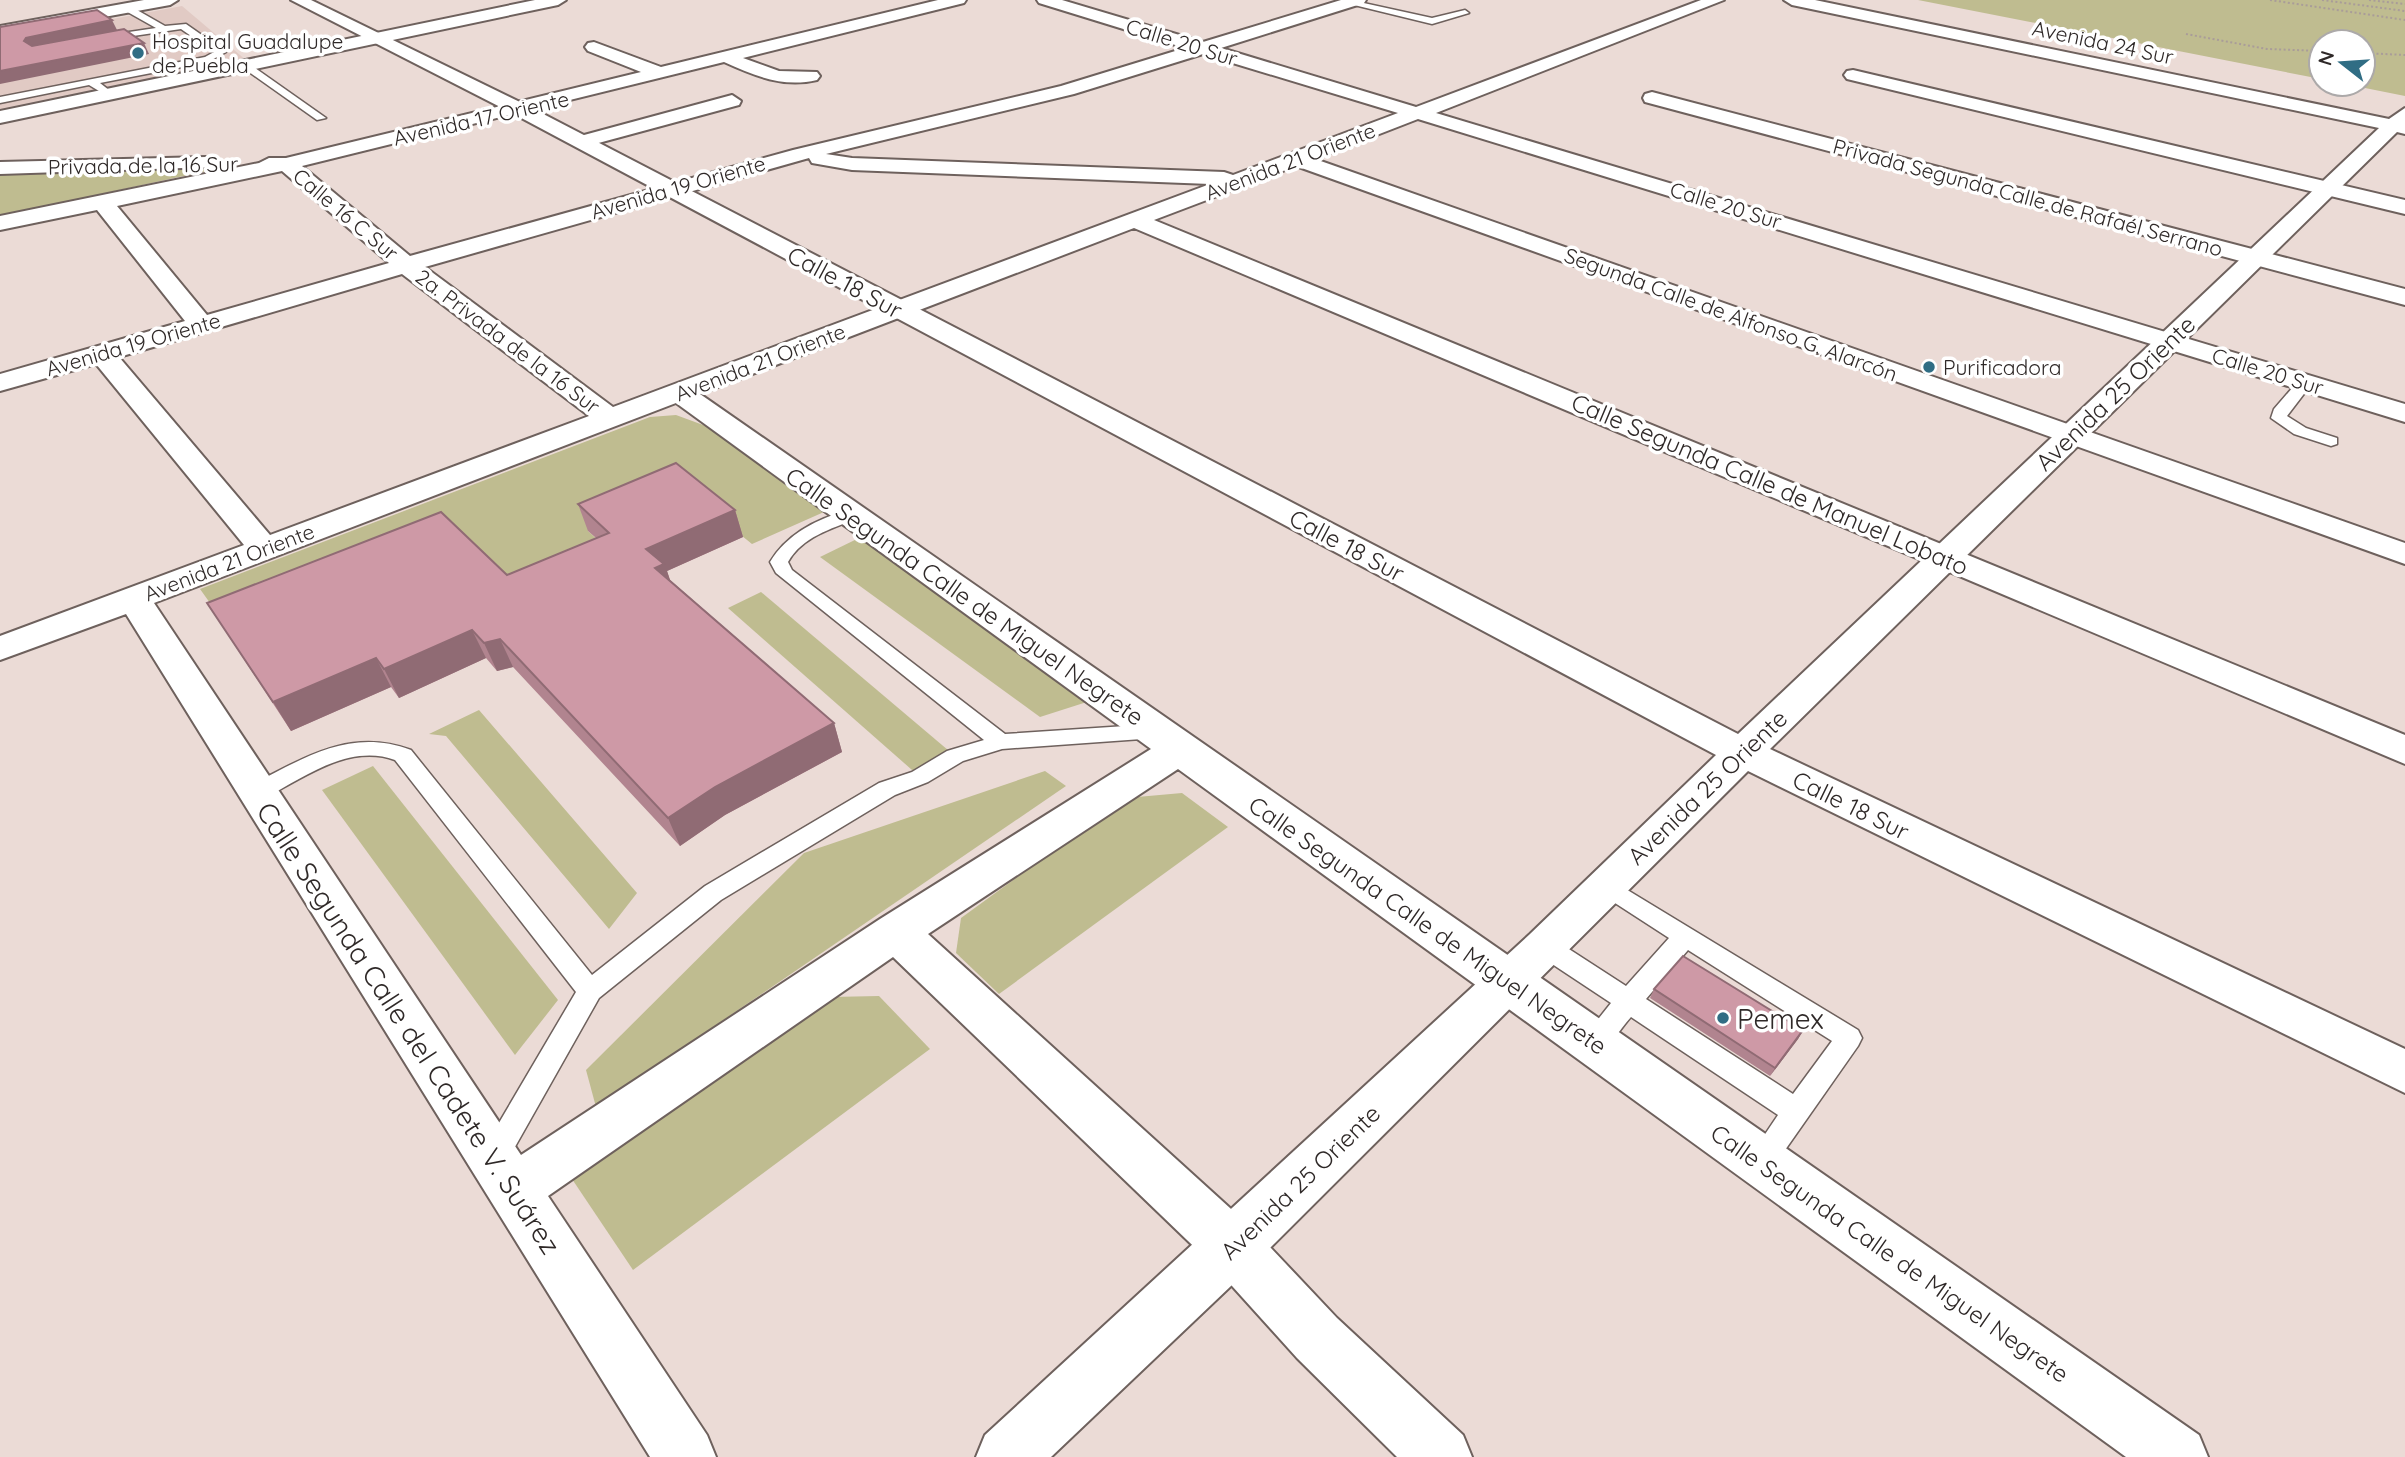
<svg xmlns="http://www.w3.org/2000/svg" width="2405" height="1457" viewBox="0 0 2405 1457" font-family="Quicksand,sans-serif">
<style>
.built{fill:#e1cac4}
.green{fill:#bfbc90}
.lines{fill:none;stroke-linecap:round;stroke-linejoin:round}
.lane-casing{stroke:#6e615d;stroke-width:3}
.street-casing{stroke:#6e615d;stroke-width:4}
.secondary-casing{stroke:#6e615d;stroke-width:4}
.path{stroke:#a99c99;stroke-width:2;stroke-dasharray:2 2.5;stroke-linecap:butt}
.lane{fill:#fff;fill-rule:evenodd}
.street{fill:#fff;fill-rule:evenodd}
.secondary{fill:#fff;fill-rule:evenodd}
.wall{fill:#b1848f}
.shaded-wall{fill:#906b74}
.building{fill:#ce99a6;stroke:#906b74;stroke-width:2}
.poi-dot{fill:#306d84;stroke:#fff;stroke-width:2.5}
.labels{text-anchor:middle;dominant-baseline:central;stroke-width:7;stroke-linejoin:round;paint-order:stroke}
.far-poi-label{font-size:21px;fill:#2f2928;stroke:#fff;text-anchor:start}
.far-street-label{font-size:21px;fill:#2f2928;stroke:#fff}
.street-label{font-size:24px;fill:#2f2928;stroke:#fff}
.near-poi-label{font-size:28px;fill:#2f2928;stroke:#fff;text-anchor:start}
.near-street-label{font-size:28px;fill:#2f2928;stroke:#fff}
</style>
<rect width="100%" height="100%" fill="#ebdbd6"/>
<path class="built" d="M182,6L247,61L0,112V40Z"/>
<g class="green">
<path d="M1918,0H2405V96L2345,84H2363V42H2321V79Z"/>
<path d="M234,165L0,216V172Z"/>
<path d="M676,415L714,429L824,512L752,544L685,490L588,531L631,571L210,603L200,589L650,417Z"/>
<path d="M861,537L1090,701L1040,717L820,557Z"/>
<path d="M761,592L955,756L920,777L728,608Z"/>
<path d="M479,710L637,893L609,929L446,736L429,734Z"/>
<path d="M373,766L558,1000L515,1055L322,790Z"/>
<path d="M1045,771L1066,786L596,1107L586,1070L804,853Z"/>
<path d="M1182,793L1228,827L999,994L956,953L961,918L1126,798Z"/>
<path d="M879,996L930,1049L633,1270L570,1176L831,997Z"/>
</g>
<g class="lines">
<defs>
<g id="lane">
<path d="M1350,0L1432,18L1465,10L1469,13L1432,24L1350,4Z"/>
<path d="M124,6H130L165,26L186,24L226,52L208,62L100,83L114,94L109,97L89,85L0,103V97L205,57L214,52L181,29L99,41L102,36L156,28L124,10Z"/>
<path d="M242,63H248L326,118L317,120L242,67Z"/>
<path d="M2305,377L2313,382L2287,416L2306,428L2337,438V444L2331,446L2294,434L2271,418L2274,409L2300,379Z"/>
<path d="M850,510L856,511L859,515L856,519C831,529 802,537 788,562L792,570L1005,734L1156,724L1163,726L1167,731L1163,736L1156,738L1002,749L963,761L928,782L895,795L721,900L599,998L503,1168L493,1172L483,1168L479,1159L483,1150L576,992L395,760C350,743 304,777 265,798H249L246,792L249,786C303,759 349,727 411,750L592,975L705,886L879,783L912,772L947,751L984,740L776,573L770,562C787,534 818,518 850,510Z"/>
<path d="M1606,877L1858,1030L1862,1038L1858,1046L1771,1170L1761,1174L1751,1170L1747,1161L1778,1115L1631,1017C1618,1031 1605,1058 1584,1050L1580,1042L1611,1003L1537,954L1534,947L1537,940L1546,937L1555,940L1626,986L1669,938L1598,892L1594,886L1598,880ZM1688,950L1832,1041L1793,1094L1646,999Z"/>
</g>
<g id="street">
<path d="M144,0H178L170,5L0,36V26Z"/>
<path d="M535,0H566L558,5L0,123V111Z"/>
<path d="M938,0H966L964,3L743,58L779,71L817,72L820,76L817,80C783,88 755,76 724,62L302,166L410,256L793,150L1061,86L1185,48L1039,3L1037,0H1062L1203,42L1341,0H1366L1364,3L1221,48L1416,107L1701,0H1724L1436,113L2405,404V422L1418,119L1315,159L2405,543V564L1296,166L1154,220L2405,735V764L1134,228L700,394L2199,1435L2208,1457H2126L1178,769L928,934L1252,1228L1337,1318L1463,1435L1472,1457H1397L1297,1358L1214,1266L893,957L548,1196L707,1435L716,1457H650L126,614L0,660V636L244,545L96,364L0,391V374L185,321L97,210L0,230V216L259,163L269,158H286L641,72L588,51L585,47L588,43L594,42L661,67ZM1203,54L1398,113L1233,175L1224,172L852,158L826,154L1074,94ZM809,158L812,163L852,170L1210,184L613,407L425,267ZM282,171L389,263L207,315L117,206ZM402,274L589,416L270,535L119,357ZM676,403L1151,749L880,919L521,1155L154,603Z"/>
<path d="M1853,70L2405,200V214L1847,79L1844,75L1847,71Z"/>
<path d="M1652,92L2405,289V305L1645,102L1643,98L1645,94Z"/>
<path d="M732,95L741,101L739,105L580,148L570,142L573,138Z"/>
<path d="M206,157L213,159L216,163L213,167L0,174V162Z"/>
</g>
<path id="secondary" d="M291,0H311L526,105L1738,734L2379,128L1792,5L1784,0H1815L2389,119L2405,108V134L2397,132L1770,749L2405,1049V1093L1748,771L1252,1266L1051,1457H976L985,1435L1530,934L1716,755L512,113Z"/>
</defs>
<use href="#lane" class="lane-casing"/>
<use href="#street" class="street-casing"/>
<use href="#secondary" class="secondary-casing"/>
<g class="path">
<path d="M2270,0L2405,20"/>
<path d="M2322,0L2405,11"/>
<path d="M2369,0L2405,4"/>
<path d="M2186,34L2267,49L2321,51"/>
<path d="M2363,53L2405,55"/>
</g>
<use href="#lane" class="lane"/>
<use href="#street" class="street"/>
<use href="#secondary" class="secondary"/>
</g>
<g class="wall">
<path d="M578,504L735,510L743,537L667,571L670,580L834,723L842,752L725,815L680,846L513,667L497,671L486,658L399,698L391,687L291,731L207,603L507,575L596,538L588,531Z"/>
<path d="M1654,989L1803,1030L1798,1039L1770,1076L1650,998Z"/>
</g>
<g class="shaded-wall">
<path d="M112,20L118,32L30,53L24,41L26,38Z"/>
<path d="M144,43L149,54L0,84V71Z"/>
<path d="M735,510L743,537L667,571L674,592L665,595L646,549Z"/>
<path d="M472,630L486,658L399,698L384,669Z"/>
<path d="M500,639L513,667L497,671L484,643Z"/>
<path d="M376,658L391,687L291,731L273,702Z"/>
<path d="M834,723L842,752L725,815L680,846L668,818L715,787Z"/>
<path d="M1803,1030L1798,1039L1770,1076L1775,1068Z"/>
</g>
<g class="building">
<path d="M97,10L112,20L26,38L24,41L32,46L124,29L144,43L0,71V27Z"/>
<path d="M676,463L735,510L646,549L664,564L655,568L834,723L715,787L668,818L500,639L484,643L472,630L384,669L376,658L273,702L207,603L441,512L507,575L609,533L578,504Z"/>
<path d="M1683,956L1803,1030L1775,1068L1654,989Z"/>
</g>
<g class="poi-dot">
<circle cx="138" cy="53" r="7"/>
<circle cx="1929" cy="367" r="7"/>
<circle cx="1723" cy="1018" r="7"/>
</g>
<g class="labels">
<g class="far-poi-label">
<text x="152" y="41">Hospital Guadalupe<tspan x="152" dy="24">de Puebla</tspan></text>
<text x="1943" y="367">Purificadora</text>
</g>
<g class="far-street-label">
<text transform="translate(1182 42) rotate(17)">Calle 20 Sur</text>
<text transform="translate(2103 42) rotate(12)">Avenida 24 Sur</text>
<text transform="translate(481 118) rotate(-13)">Avenida 17 Oriente</text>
<text transform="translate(1290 161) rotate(-21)">Avenida 21 Oriente</text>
<text transform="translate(143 165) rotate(-1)">Privada de la 16 Sur</text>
<text transform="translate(678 187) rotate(-16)">Avenida 19 Oriente</text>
<text transform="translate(2028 197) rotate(15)">Privada Segunda Calle de Rafaél Serrano</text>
<text transform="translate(1726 205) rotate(17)">Calle 20 Sur</text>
<text transform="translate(346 214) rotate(40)">Calle 16 C Sur</text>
<text transform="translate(1731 314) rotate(20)">Segunda Calle de Alfonso G. Alarcón</text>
<text transform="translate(508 341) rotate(37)">2a. Privada de la 16 Sur</text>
<text transform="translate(133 344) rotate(-16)">Avenida 19 Oriente</text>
<text transform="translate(760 362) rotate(-21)">Avenida 21 Oriente</text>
<text transform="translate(2268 371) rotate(17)">Calle 20 Sur</text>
<text transform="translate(229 562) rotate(-21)">Avenida 21 Oriente</text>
</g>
<g class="street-label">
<text transform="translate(845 282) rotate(28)">Calle 18 Sur</text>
<text transform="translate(2115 393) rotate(-44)">Avenida 25 Oriente</text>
<text transform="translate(1770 484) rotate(23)">Calle Segunda Calle de Manuel Lobato</text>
<text transform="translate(1347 545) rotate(28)">Calle 18 Sur</text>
<text transform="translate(965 596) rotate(35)">Calle Segunda Calle de Miguel Negrete</text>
<text transform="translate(1707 787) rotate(-44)">Avenida 25 Oriente</text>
<text transform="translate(1851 805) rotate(26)">Calle 18 Sur</text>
<text transform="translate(1428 925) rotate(35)">Calle Segunda Calle de Miguel Negrete</text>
<text transform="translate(1300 1182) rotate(-44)">Avenida 25 Oriente</text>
<text transform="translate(1890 1253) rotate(35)">Calle Segunda Calle de Miguel Negrete</text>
</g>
<g class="near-poi-label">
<text x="1737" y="1018">Pemex</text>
</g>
<g class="near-street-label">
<text transform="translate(409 1028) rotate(57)">Calle Segunda Calle del Cadete V. Suárez</text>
</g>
</g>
<g transform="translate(2342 63) rotate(287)"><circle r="33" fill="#ffffff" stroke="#aca9a9" stroke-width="2"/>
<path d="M0-5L12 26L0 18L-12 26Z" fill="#306d84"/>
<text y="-10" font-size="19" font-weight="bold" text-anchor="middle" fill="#2f2928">N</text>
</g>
</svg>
